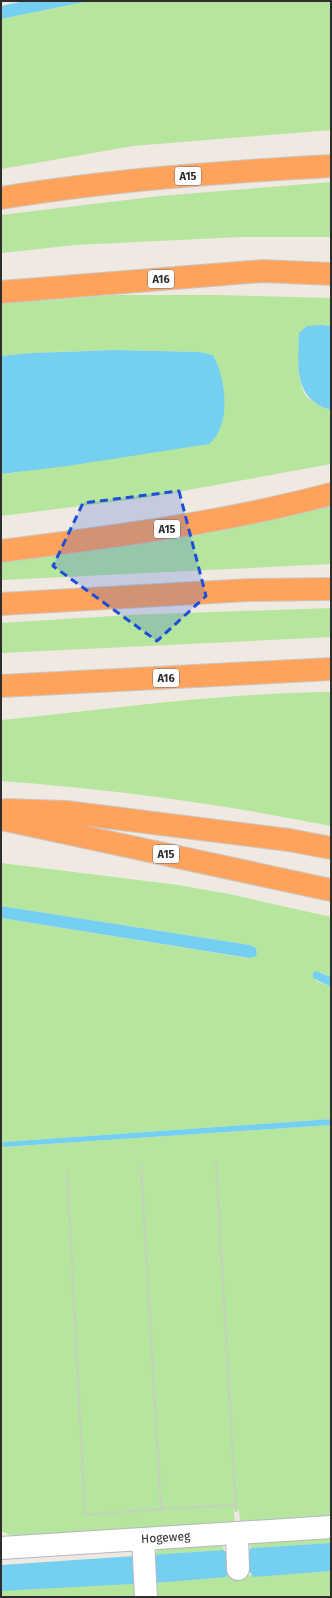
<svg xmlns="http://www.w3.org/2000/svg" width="332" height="1598" viewBox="0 0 332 1598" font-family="'Fira Sans',sans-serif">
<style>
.green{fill:#b6e59e}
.water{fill:#75cff0}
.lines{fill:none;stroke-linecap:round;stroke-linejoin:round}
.minor-casing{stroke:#b4b7c1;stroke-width:24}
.highway-casing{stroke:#c9c9c9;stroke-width:24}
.path{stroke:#c9c9c9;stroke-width:2.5;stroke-dasharray:3 2;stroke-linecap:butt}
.minor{stroke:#fff;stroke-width:22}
.highway{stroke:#ffa35c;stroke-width:22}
.marked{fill:#1d4ed8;fill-opacity:0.2;stroke:#1d4ed8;stroke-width:3;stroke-dasharray:8 5;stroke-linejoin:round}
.labels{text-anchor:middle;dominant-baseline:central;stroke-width:3.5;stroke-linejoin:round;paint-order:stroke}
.shield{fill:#fff;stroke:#6d6d6d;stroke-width:1}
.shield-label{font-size:11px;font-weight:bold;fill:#2e2e2e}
.street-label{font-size:12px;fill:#2e2e2e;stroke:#fff}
</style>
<rect width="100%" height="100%" fill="#efe9e1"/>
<g class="green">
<path d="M89,1H331V130L133,146L1,169V19Z"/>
<path d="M331,182V237H240L75,245L1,253V215L160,196Z"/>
<path d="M116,295H217L331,298V326L321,325L299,333C299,350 296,382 306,396C311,401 324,408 331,410V464L144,498L1,516V474L21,472L213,355L200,352C134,350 67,349 1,356V303Z"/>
<path d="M331,501V564L1,580V554Z"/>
<path d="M331,608V637L1,653V623L129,615Z"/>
<path d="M331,692V826C222,804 112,789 1,781V720C110,709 221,693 331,692Z"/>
<path d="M1,863L178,885L229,894L331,917V977L320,972L315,980L331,987V1119L3,1142L4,1147L331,1125V1518L240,1521L239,1510L234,1511L235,1524L12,1536L1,1531V918L247,958L255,957L257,953L256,948L250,945L1,906Z"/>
<path d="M331,1534V1543L251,1548L249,1544L252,1540Z"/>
<path d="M222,1544L224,1550L154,1555L161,1546Z"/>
<path d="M231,1569V1576L331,1571V1597H1V1588Z"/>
</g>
<g class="water">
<path d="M25,1H89L1,19V6Z"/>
<path d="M321,325L331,326V410C293,399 298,366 299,333L307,326Z"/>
<path d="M115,350L200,352L213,355C226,379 232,425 209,444L67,466L1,474V356L32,353Z"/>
<path d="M1,906L250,945L256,948L257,953L255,957L249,958L1,918Z"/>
<path d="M316,971L331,977V987L313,978V973Z"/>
<path d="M331,1119V1125L3,1147V1142Z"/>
<path d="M331,1543V1571L254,1577L246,1568L245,1555L251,1548Z"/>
<path d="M224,1550C232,1559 232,1567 226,1577L167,1582L1,1591V1565Z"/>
</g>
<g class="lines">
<defs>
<g id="minor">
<path d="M237,1534L238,1569"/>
<path d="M143,1540L146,1597"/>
<path id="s1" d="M1,1548L331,1527"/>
</g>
<g id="highway">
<path d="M1,198C110,180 221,172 331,166"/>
<path d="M1,292L263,271L331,274"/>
<path d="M1,551C112,537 222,523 331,494"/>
<path d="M1,604L249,590L331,589"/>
<path d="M1,686L331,669"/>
<path d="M6,810L66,812L289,840L331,848"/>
<path d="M1,819L331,890"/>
</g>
</defs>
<use href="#minor" class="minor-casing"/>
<use href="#highway" class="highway-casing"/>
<g class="path">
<path d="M216,1161L236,1512"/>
<path d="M141,1166L161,1509L237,1505"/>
<path d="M67,1172L85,1512L88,1515L161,1509"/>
</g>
<use href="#minor" class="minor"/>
<use href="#highway" class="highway"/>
</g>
<path class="marked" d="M179,491L206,596L157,641L53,566L83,503Z"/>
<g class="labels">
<g class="shield">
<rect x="175" y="167" width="26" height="18" rx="3"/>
<rect x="148" y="270" width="26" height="18" rx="3"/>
<rect x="154" y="520" width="26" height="18" rx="3"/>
<rect x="153" y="669" width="26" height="18" rx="3"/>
<rect x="153" y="845" width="26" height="18" rx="3"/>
</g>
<g class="shield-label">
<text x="188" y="176">A15</text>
<text x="161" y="279">A16</text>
<text x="167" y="529">A15</text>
<text x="166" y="678">A16</text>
<text x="166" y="854">A15</text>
</g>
<g class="street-label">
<text stroke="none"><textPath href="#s1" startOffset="165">Hogeweg</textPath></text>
</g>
</g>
<rect width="332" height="1598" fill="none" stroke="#2e2e2e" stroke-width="4"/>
</svg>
